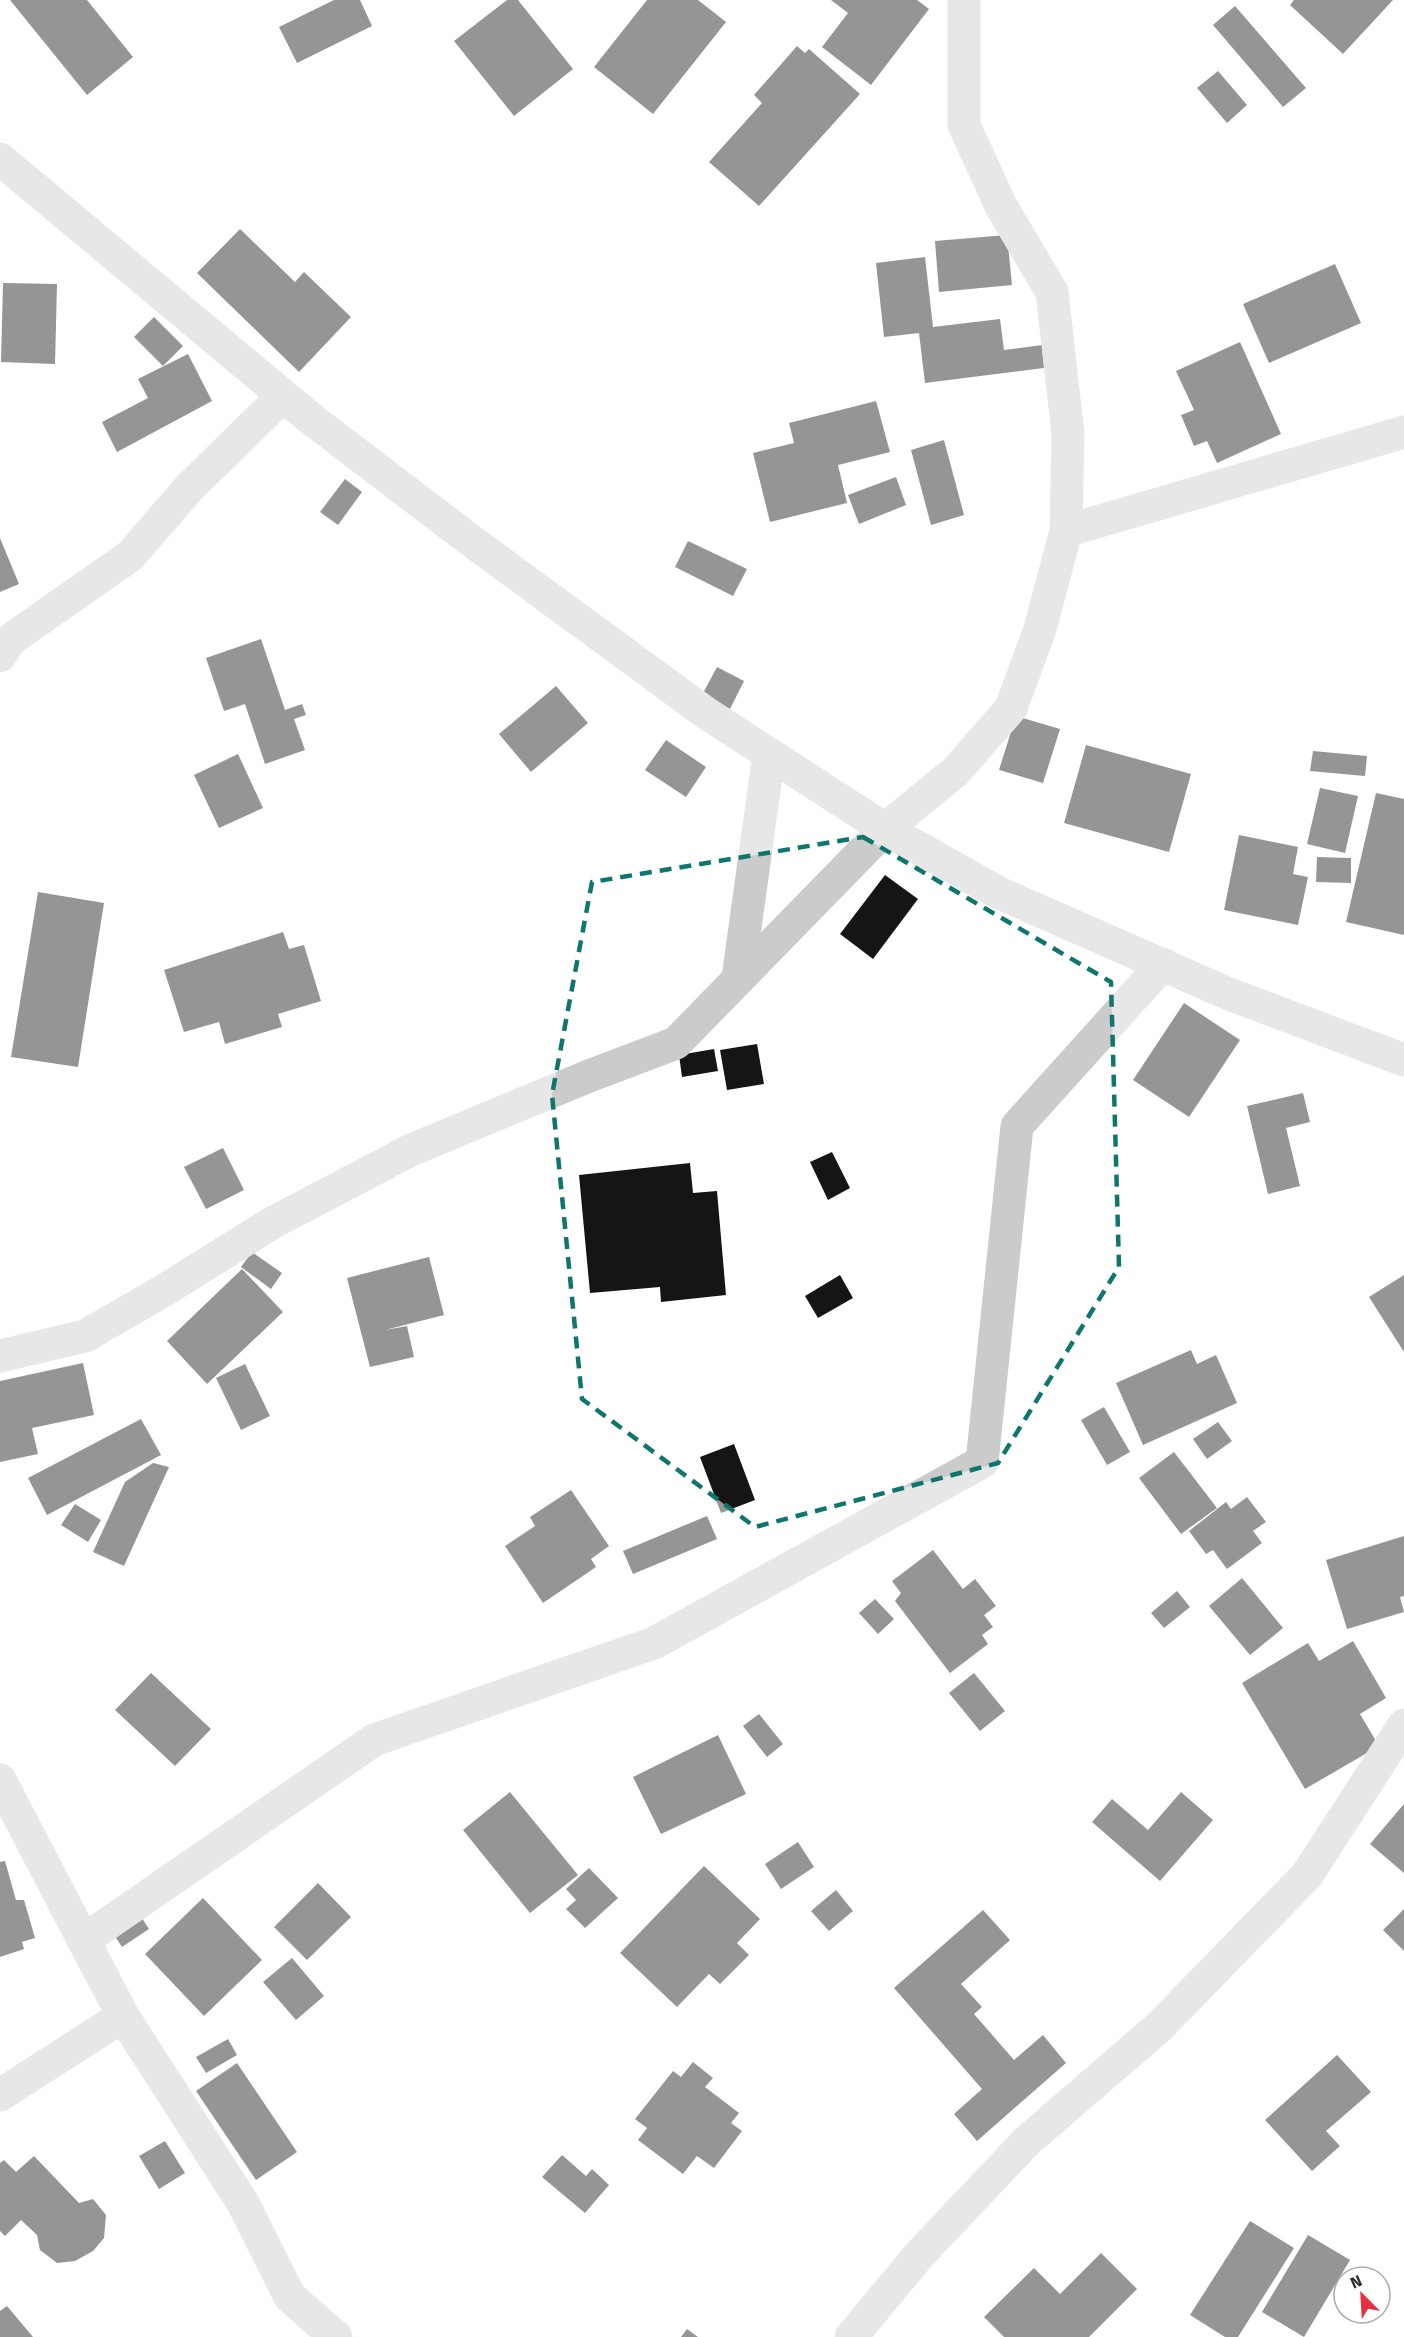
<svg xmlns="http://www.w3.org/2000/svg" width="1404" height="2337" viewBox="0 0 1404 2337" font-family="'Fira Sans',sans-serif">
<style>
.building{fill:#151515}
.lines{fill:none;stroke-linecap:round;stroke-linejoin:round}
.street{stroke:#cbcbcb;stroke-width:33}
.marked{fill:none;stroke:#0f766e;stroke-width:4.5;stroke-dasharray:12 8;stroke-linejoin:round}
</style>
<rect width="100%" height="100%" fill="#fff"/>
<g class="building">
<path d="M10,0H87L133,57L87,95Z"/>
<path d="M334,0H360L372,26L297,63L279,27Z"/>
<path d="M507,0H518L573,69L514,116L454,41Z"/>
<path d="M647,0H698L726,22L653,114L594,67Z"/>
<path d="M831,0H917L929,9L871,85L822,47L848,13Z"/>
<path d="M1294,0H1393L1343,54L1290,5Z"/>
<path d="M1235,6L1306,88L1283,107L1213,25Z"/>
<path d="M797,46L805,53L809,49L860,94L759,206L709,162L762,103L754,95Z"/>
<path d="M1218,71L1247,105L1227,123L1197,88Z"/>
<path d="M240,229L295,282L304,272L351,317L299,372L197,273Z"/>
<path d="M1007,235L1012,285L939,292L935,241Z"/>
<path d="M925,257L933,327L1000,319L1004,350L1042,345L1044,368L925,383L919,333L884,337L876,263Z"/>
<path d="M1335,264L1361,323L1269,363L1243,304Z"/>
<path d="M3,283L57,284L55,364L1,362Z"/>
<path d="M154,317L183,346L163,366L134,337Z"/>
<path d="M1240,342L1281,434L1217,463L1207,441L1194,446L1181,415L1194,410L1176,371Z"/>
<path d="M188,354L212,401L117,452L102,422L148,398L138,379Z"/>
<path d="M876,401L890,452L838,465L847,503L770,522L753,453L794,443L789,423Z"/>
<path d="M944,440L964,515L931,525L911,450Z"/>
<path d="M896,477L906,505L859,524L848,495Z"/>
<path d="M345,479L362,492L338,525L320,512Z"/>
<path d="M0,538L19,584L0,592Z"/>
<path d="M688,541L747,569L733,596L675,567Z"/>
<path d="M261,639L285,710L302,704L306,715L294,719L305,750L265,764L245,704L224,711L206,658Z"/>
<path d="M717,667L744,681L730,709L702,695Z"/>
<path d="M556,686L588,723L531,772L499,734Z"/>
<path d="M1016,716L1060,729L1043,783L999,770Z"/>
<path d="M666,740L706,767L686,797L645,770Z"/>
<path d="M1086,745L1191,774L1169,852L1064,823Z"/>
<path d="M1313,751L1367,756L1365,776L1310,771Z"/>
<path d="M238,754L263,808L219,828L194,775Z"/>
<path d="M1320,788L1358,796L1345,853L1307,844Z"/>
<path d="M1376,793L1404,799V935L1346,922Z"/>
<path d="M1239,835L1298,847L1293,874L1308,877L1298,925L1224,910Z"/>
<path d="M1317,857L1351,858V883L1316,882Z"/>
<path d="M885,875L918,899L873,959L840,934Z"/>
<path d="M38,892L104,903L78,1067L11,1057Z"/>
<path d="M283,932L289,949L304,945L321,1001L278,1014L282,1027L225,1044L219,1022L184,1032L164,970Z"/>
<path d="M1184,1003L1240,1040L1189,1117L1133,1080Z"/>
<path d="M757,1044L764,1084L727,1090L720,1050Z"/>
<path d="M714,1049L718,1071L682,1077L679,1055Z"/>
<path d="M1303,1093L1310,1122L1286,1128L1300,1186L1268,1194L1247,1106Z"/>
<path d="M223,1148L244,1190L206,1209L184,1167Z"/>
<path d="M832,1152L850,1188L828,1200L810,1162Z"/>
<path d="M690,1163L693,1193L717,1191L726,1295L661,1302L660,1287L590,1293L579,1175Z"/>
<path d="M252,1252L282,1273L271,1289L241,1267Z"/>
<path d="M429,1257L444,1315L385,1330L407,1326L414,1357L370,1367L347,1278Z"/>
<path d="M242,1269L283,1312L207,1384L167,1341Z"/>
<path d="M840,1275L853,1298L818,1318L805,1296Z"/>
<path d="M1404,1275V1352L1369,1297Z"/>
<path d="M1191,1350L1197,1364L1216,1355L1237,1403L1143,1445L1116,1383Z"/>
<path d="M83,1363L94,1415L32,1428L38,1454L0,1462V1381Z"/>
<path d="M245,1364L270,1416L241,1430L216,1378Z"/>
<path d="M1104,1407L1130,1452L1107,1465L1081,1420Z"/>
<path d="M141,1419L161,1455L47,1515L28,1478Z"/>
<path d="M1218,1422L1232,1441L1207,1459L1193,1439Z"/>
<path d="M734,1444L755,1500L721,1513L700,1457Z"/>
<path d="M1174,1452L1217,1508L1181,1534L1139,1478Z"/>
<path d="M153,1463L169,1467L124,1566L93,1552L125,1482Z"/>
<path d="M571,1490L609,1546L591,1559L596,1567L543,1603L505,1546L535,1526L530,1517Z"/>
<path d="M1247,1497L1266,1522L1253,1531L1262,1543L1227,1569L1213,1550L1206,1554L1189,1531L1226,1502L1231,1509Z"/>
<path d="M75,1504L101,1520L88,1542L61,1525Z"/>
<path d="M707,1516L717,1539L633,1574L623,1551Z"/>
<path d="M1404,1536V1596L1400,1597L1404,1612L1347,1629L1326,1560Z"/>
<path d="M933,1550L963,1589L975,1579L996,1606L984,1615L993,1627L982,1635L988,1644L950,1673L895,1601L901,1593L892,1581Z"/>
<path d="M1242,1578L1283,1628L1250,1655L1209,1606Z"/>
<path d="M1177,1591L1190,1607L1164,1628L1151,1613Z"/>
<path d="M875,1599L894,1619L878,1634L859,1613Z"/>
<path d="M1353,1641L1386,1698L1360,1714L1379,1746L1305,1789L1242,1683L1308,1643L1319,1661Z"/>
<path d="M151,1673L211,1729L175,1766L115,1710Z"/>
<path d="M974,1673L1005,1711L980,1731L949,1693Z"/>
<path d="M759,1714L783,1744L767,1757L743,1726Z"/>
<path d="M718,1735L746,1794L661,1834L633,1777Z"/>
<path d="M510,1792L578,1875L530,1913L463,1830Z"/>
<path d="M1181,1792L1213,1820L1160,1881L1092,1822L1112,1799L1148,1830Z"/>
<path d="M1404,1804V1873L1370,1844Z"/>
<path d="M798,1842L814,1867L781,1889L765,1864Z"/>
<path d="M5,1861L16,1900H24L35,1938L22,1942L24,1949L0,1957V1862Z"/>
<path d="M704,1866L760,1919L737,1943L749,1955L720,1984L709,1974L677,2007L620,1953Z"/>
<path d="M589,1868L618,1898L585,1928L566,1909L576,1900L566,1889Z"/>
<path d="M318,1883L351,1917L307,1960L274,1927Z"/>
<path d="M836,1890L853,1911L829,1931L811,1911Z"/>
<path d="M203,1898L262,1960L204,2016L145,1954Z"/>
<path d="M134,1906L149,1929L122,1947L107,1924Z"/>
<path d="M1404,1909V1951L1383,1930Z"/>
<path d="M983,1910L1010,1940L961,1984L982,2007L974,2014L1014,2060L1043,2035L1066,2063L977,2141L954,2114L982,2089L894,1988Z"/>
<path d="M292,1958L324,1996L296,2020L263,1982Z"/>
<path d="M228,2039L237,2055L206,2073L196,2057Z"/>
<path d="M1337,2055L1371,2092L1326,2131L1340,2146L1312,2171L1265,2120Z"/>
<path d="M693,2062L713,2078L705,2087L739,2113L731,2123L742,2131L714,2168L697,2156L683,2174L638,2140L647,2128L635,2119L673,2071L681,2077Z"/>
<path d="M237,2063L297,2152L256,2180L196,2091Z"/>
<path d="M165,2141L185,2173L159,2189L139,2156Z"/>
<path d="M562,2155L586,2176L592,2169L609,2185L585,2213L542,2177Z"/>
<path d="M34,2156L79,2203L93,2199L106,2215L104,2238L93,2251L75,2261L57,2263L40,2250L37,2235L21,2220L5,2236L0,2231V2163L4,2160L16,2172Z"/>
<path d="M1250,2221L1294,2248L1238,2337H1225L1190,2315Z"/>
<path d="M1308,2235L1350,2260L1304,2337L1262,2312Z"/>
<path d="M1101,2253L1137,2289L1089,2337H1004L984,2317L1034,2268L1060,2294Z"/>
<path d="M7,2306L33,2337H0V2311Z"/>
<path d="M687,2329L698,2337H681Z"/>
</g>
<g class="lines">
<g class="street">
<path d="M0,159L310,418L470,540L706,713L885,829L999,893L1229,994L1404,1060"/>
<path d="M1066,531L1404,432"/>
<path d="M0,656L10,640L130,556L190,487L283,396"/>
<path d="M738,978L769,754"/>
<path d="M0,1356L85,1336L163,1291L272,1223L411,1150L589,1076L676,1043L885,829L955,772L1011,708L1040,629L1066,531L1068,434L1052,292L1001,206L964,125V0"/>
<path d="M0,1780L123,2016L243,2203L290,2297L336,2337"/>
<path d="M84,1940L374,1740L654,1643L982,1462L1017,1126L1163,964"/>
<path d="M0,2095L123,2016"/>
<path d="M851,2337L920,2254L1027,2141L1159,2027L1307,1875L1404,1725"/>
</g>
</g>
<path d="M0 0H1404V2337H0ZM863,837L1111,982L1119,1267L998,1463L755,1527L582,1399L552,1095L592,882Z" fill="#fff" fill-opacity=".55" fill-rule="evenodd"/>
<path class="marked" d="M863,837L1111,982L1119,1267L998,1463L755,1527L582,1399L552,1095L592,882Z"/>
<g transform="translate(1362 2295) rotate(336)"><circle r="28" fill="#ffffff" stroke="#ababab" stroke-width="1.5"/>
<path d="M0-4.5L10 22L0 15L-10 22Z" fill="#e53044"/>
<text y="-9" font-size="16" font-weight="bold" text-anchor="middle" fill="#2e2e2e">N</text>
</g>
</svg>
